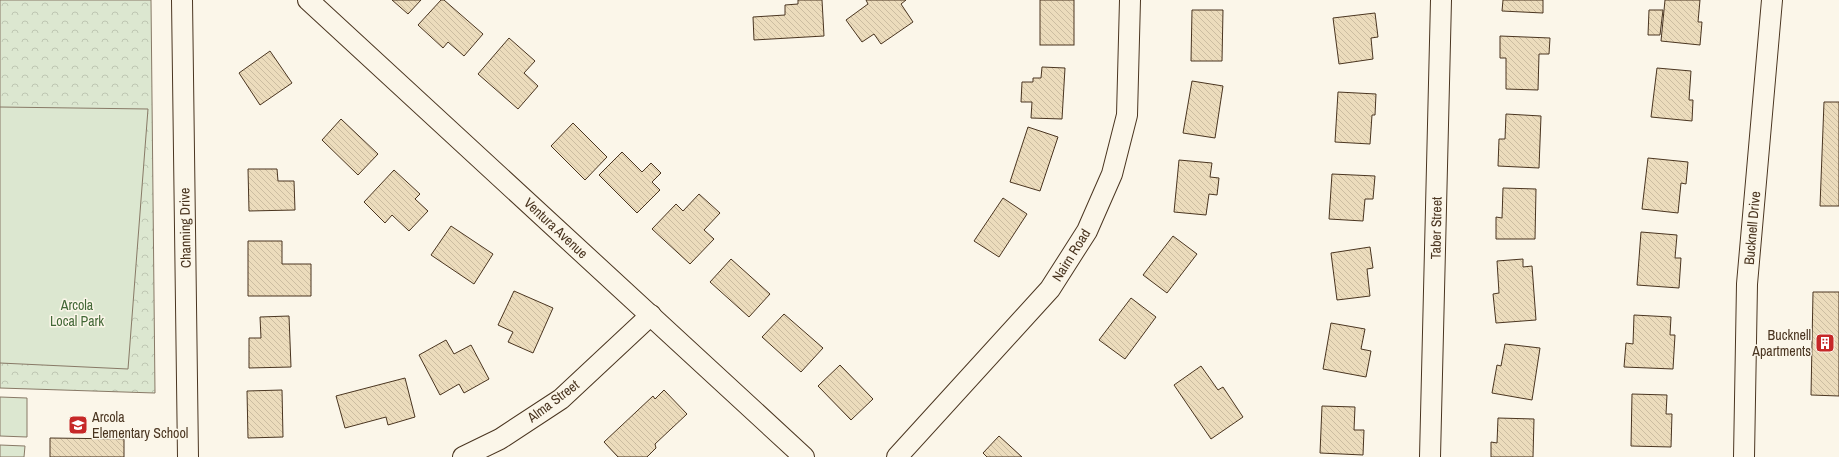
<svg xmlns="http://www.w3.org/2000/svg" width="1839" height="457" viewBox="0 0 1839 457" font-family="'Archivo Narrow',sans-serif">
<style>
.forest{fill:url(#forest-crowns);stroke:#887966}
.pitch{fill:#dce7d0;stroke:#887966}
.building{fill:url(#building-back-hatch);stroke:#4a3520}
.lines{fill:none;stroke-linecap:round;stroke-linejoin:round}
.street-casing{stroke:#4a3520;stroke-width:22}
.street{stroke:#fbf6e9;stroke-width:20}
.labels{text-anchor:middle;dominant-baseline:central;stroke-width:3;stroke-linejoin:round;paint-order:stroke}
.street-label{font-size:14px;fill:#4a3520;stroke:#fbf6e9}
.park-label{font-size:14px;fill:#436837;stroke:#fbf6e9}
.poi-label{font-size:14px;fill:#4a3520;stroke:#fbf6e9;text-anchor:end}
</style>
<defs>
<pattern id="forest-crowns" width="20" height="18" patternUnits="userSpaceOnUse"><rect width="20" height="18" fill="#dce7d0"/><path d="M2 6a3 3 0 1 1 6 0M12 15a3 3 0 1 1 6 0" fill="none" stroke="#bec7b2"/></pattern>
<pattern id="building-back-hatch" width="6" height="6" patternUnits="userSpaceOnUse"><rect width="6" height="6" fill="#ecdcbc"/><path d="M-1 5l2 2M0 0l6 6M5-1l2 2" fill="none" stroke="#ccbda1"/></pattern>
</defs>
<rect width="100%" height="100%" fill="#fbf6e9"/>
<path class="forest" d="M0,0H151L155,393L0,388Z"/>
<g class="pitch">
<path d="M0,107L148,109L128,369L0,363Z"/>
<path d="M0,397L27,398V437L0,436Z"/>
<path d="M0,445L25,446L24,457H0Z"/>
</g>
<g class="building">
<path d="M392,0H421L408,14Z"/>
<path d="M441,0H444L483,34L464,56L448,42L443,48L418,25Z"/>
<path d="M798,0H822L824,36L754,40L753,17L785,15V5L798,4Z"/>
<path d="M866,0H906L901,4L913,22L881,44L874,34L862,42L846,20L868,4Z"/>
<rect x="1040" y="0" width="34" height="45"/>
<path d="M1503,0H1543V13L1502,11Z"/>
<path d="M1665,0H1700L1698,22H1702L1700,45L1661,41Z"/>
<path d="M1192,10H1223L1222,61H1191Z"/>
<path d="M1649,10H1663L1660,35H1648Z"/>
<path d="M1375,13L1378,37L1371,38L1373,59L1339,64L1333,18Z"/>
<path d="M1500,36L1550,38L1549,54H1539L1538,90L1506,89V58H1500Z"/>
<path d="M509,38L535,61L524,73L538,86L518,109L478,74Z"/>
<path d="M270,51L292,83L260,105L239,73Z"/>
<path d="M1042,67L1065,68L1062,119L1031,118L1032,102H1021L1022,82H1033V78H1041Z"/>
<path d="M1657,68L1691,71L1689,100H1693L1692,121L1651,117Z"/>
<path d="M1192,81L1223,86L1215,138L1183,133Z"/>
<path d="M1338,92L1376,94L1375,115H1372L1370,144L1335,142Z"/>
<path d="M1824,102H1839V206H1820Z"/>
<path d="M1506,114L1541,116L1539,168L1498,166L1499,139H1505Z"/>
<path d="M341,119L378,154L358,175L322,140Z"/>
<path d="M573,123L607,157L585,180L551,146Z"/>
<path d="M1028,127L1058,137L1040,191L1010,182Z"/>
<path d="M622,152L642,172L651,163L661,173L652,182L660,190L637,213L599,175Z"/>
<path d="M1648,158L1688,162L1686,184L1681,183L1678,213L1642,209Z"/>
<path d="M1179,160L1212,163L1210,177L1219,178L1217,195L1209,194L1206,215L1174,212Z"/>
<path d="M248,169H277L278,181H294L295,210L249,211Z"/>
<path d="M394,170L420,194L415,199L428,211L409,231L392,215L385,223L364,202Z"/>
<path d="M1332,174L1375,176L1373,199H1365L1363,221L1329,219Z"/>
<path d="M1503,188L1536,189L1535,239H1496V217L1502,218Z"/>
<path d="M699,194L720,213L704,230L714,239L690,264L652,229L676,204L683,211Z"/>
<path d="M1003,198L1027,214L999,257L974,241Z"/>
<path d="M451,226L493,254L474,284L431,255Z"/>
<path d="M1641,232L1677,235L1675,258H1681L1679,288L1637,285Z"/>
<path d="M1173,236L1197,254L1167,293L1143,275Z"/>
<path d="M248,241H282V264H311V296H248Z"/>
<path d="M1370,247L1373,268L1367,269L1370,296L1337,300L1331,253Z"/>
<path d="M731,259L770,294L749,317L710,282Z"/>
<path d="M1523,259V267L1532,266L1536,320L1496,323L1493,294L1499,293L1497,261Z"/>
<path d="M514,291L553,308L533,353L508,342L513,332L498,325Z"/>
<path d="M1813,292H1839V396L1811,395Z"/>
<path d="M1131,298L1156,317L1125,359L1099,340Z"/>
<path d="M784,314L823,348L801,372L762,337Z"/>
<path d="M1634,315L1671,317L1670,335H1675L1673,369L1624,367L1626,343L1633,344Z"/>
<path d="M289,316L291,367L249,368V338H261L260,317Z"/>
<path d="M1331,323L1365,329L1361,349L1371,351L1366,377L1323,369Z"/>
<path d="M446,340L454,354L471,345L489,379L464,393L459,384L440,395L419,355Z"/>
<path d="M1505,344L1540,348L1532,400L1492,393L1497,365L1501,366Z"/>
<path d="M840,365L873,399L851,420L818,386Z"/>
<path d="M1201,366L1218,390L1223,387L1243,417L1211,439L1174,385Z"/>
<path d="M405,378L415,417L388,425L386,417L345,428L336,396Z"/>
<path d="M282,390L283,437L248,438L247,391Z"/>
<path d="M664,390L687,414L655,444L656,448L647,457H618L604,442L653,396L655,399Z"/>
<path d="M1632,394L1667,395L1666,414H1672L1671,447L1631,446Z"/>
<path d="M1322,406L1355,407L1354,430H1364L1363,455L1320,453Z"/>
<path d="M1498,418L1534,419L1533,457H1491V442L1497,443Z"/>
<path d="M999,436L1022,457H987L983,453Z"/>
<path d="M50,438L124,439V457H50Z"/>
</g>
<g class="lines">
<defs>
<g id="street">
<path d="M182,0L188,457"/>
<path d="M308,0L804,457"/>
<path d="M463,457L500,439L561,399L651,315"/>
<path d="M897,457L1050,289L1087,231L1112,174L1127,115L1130,0"/>
<path d="M1430,457L1441,0"/>
<path d="M1744,457L1747,284L1772,0"/>
</g>
</defs>
<use href="#street" class="street-casing"/>
<use href="#street" class="street"/>
</g>
<defs>
<symbol id="building-square" viewBox="-11 -11 22 22"><rect x="-9" y="-9" width="18" height="18" rx="4" fill="#c62828" stroke="#fbf6e9"/><path d="M-4-6H4V6H1V3H-1V6H-4ZM-2.5-4.3h1.7v1.8h-1.7ZM.8-4.3h1.7v1.8H.8ZM-2.5-1h1.7V.8h-1.7ZM.8-1h1.7V.8H.8Z" fill="#fff"/></symbol>
<symbol id="school-square" viewBox="-11 -11 22 22"><rect x="-9" y="-9" width="18" height="18" rx="4" fill="#c62828" stroke="#fbf6e9"/><path d="M0-5L7-2L0 1L-7-2ZM-4 1L0 2.5L4 1V4Q0 6-4 4Z" fill="#fff"/></symbol>
</defs>
<g fill-rule="evenodd">
<use href="#building-square" x="1814" y="332" width="22" height="22"/>
<use href="#school-square" x="67" y="414" width="22" height="22"/>
</g>
<g class="labels">
<g class="street-label">
<text transform="translate(185 228) rotate(-91)">Channing Drive</text>
<text transform="translate(556 228) rotate(43)">Ventura Avenue</text>
<text transform="translate(1436 228) rotate(-89)">Taber Street</text>
<text transform="translate(1752 228) rotate(-85)">Bucknell Drive</text>
<text transform="translate(1071 255) rotate(-58)">Nairn Road</text>
<text transform="translate(553 401) rotate(-37)">Alma Street</text>
</g>
<g class="park-label">
<text x="77" y="305">Arcola<tspan x="77" dy="16">Local Park</tspan></text>
</g>
<g class="poi-label">
<text x="1811" y="335">Bucknell<tspan x="1811" dy="16">Apartments</tspan></text>
<text x="92" y="417" text-anchor="start">Arcola<tspan x="92" dy="16">Elementary School</tspan></text>
</g>
</g>
</svg>
